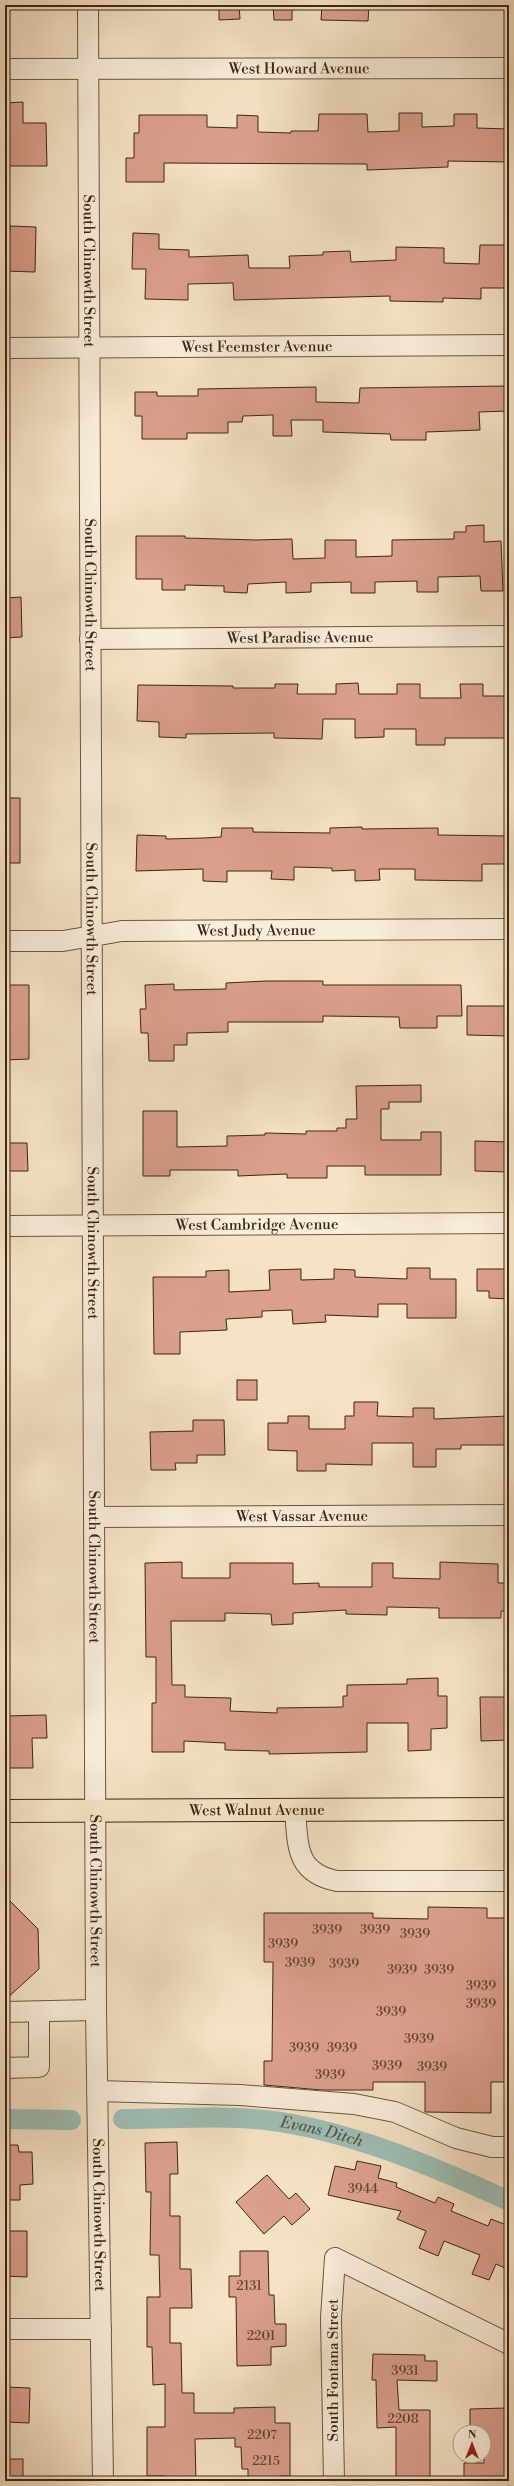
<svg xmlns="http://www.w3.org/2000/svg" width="514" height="2486" viewBox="0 0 514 2486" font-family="'Libre Bodoni',serif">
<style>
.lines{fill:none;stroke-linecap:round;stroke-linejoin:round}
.canal{stroke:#9dbeb4;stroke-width:20}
.building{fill:#dba08d;stroke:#3d2615}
.minor-casing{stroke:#6b5542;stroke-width:22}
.major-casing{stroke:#3d2615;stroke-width:24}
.minor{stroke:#f9eddb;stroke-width:20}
.major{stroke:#f6e3c7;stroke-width:22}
.labels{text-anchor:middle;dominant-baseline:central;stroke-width:4;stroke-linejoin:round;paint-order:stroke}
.number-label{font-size:13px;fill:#644433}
.street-label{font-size:15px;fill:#3d2615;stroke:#f9eddb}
.water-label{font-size:16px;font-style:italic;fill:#5a5445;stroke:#f9eddb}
</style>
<rect width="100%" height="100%" fill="#f6e3c7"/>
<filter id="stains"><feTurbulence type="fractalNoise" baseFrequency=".005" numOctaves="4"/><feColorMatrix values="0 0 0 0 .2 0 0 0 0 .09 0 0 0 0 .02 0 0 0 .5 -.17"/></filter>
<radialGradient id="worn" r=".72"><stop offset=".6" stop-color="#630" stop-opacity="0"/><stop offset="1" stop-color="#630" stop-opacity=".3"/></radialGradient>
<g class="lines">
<g class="canal">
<path d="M5,2119L71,2120"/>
<path id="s1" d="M123,2119C170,2119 219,2115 265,2120C346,2129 435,2167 509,2201"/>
</g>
</g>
<g class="building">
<path d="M219,5H239L240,19L219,20Z"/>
<path d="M273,5H292V20H274Z"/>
<path d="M322,5H369L368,21L321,20Z"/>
<path d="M23,102V123H46L47,166H5V103Z"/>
<path d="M399,113H422V127L454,126V114H477V128L509,129V162L448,161V167L367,170V164L164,163V182H126V158H134V133H139V115H207V127L237,128V115L258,116V132L291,133V131H318L319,114H367L368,132L399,131Z"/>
<path d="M10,226L36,227L35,272L5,271V245L9,246Z"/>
<path d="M133,233L159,234V249L189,250V257L248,255L249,268H290L289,256L323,255V252L350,251L351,262L396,260V247L444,248V263L479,264L480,245H506L505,288H481V299L443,298V302L390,301V296L234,300L233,283L188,284V300L145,299L146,269H132Z"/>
<path d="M507,386L508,411L479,412L480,430L426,432V440H391L390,434L323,432V420H291L292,436H273V415L243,416L242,422H228V433H187V439H142V416H135V392H157V396H198V389L316,387V402L359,403L360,388Z"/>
<path d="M484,525V542L501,541L503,591H481L480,576L438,577V592H417V581L375,582V593H351V582L311,583V592L286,593V582L248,584L247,593L224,592V586L185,585V590H162V579H136V536H185V538L256,540L292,539L293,559L325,558V540H356V557L392,556V540L454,539V532H466V526Z"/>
<path d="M21,597L22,637L5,638V598Z"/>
<path d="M358,683L359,694H397V684H420V698H461L460,684H483V696H507L508,738H445V745H416V729H384V737L355,738V719H323L322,739L274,738V733L186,734V738L159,737V722L137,721L138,685L233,686V688H275V684H298L297,694H336V684Z"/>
<rect x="5" y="798" width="15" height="65"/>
<path d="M362,827V829L438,828V835L509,836V864H482V881L415,880V869H379L380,880L355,881V870L332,871V868L294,867V880L271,879L272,871H227V882L203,881V869L136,871L137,835L166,836V839L204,838L221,837L222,828H253V832L330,833V828Z"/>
<path d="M266,981H323V985H461L462,1016H437V1028H400L399,1017L323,1016V1022H228V1032L187,1033V1045H174V1061H149L148,1033H141L140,1009H146L145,985L174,984V990L226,989V983Z"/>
<path d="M5,985H29V1059L5,1060Z"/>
<path d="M467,1006H509V1036L467,1035Z"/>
<path d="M421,1085V1102H389V1109H381V1140H421V1132H441V1175H365V1166H327V1178H287V1174L238,1176V1170H170V1176H143V1111H177V1147L227,1146V1136L265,1135V1133L306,1134V1131H337V1128H346V1119H357L356,1086Z"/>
<path d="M475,1141L509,1142V1172L475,1171Z"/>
<path d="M5,1143H27L28,1171H5Z"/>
<path d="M407,1268H430V1279H456V1318H407V1304H378V1317L325,1315L326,1322L293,1324L292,1310L262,1311V1317L226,1319L227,1330L180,1332V1354H154L153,1277H206V1271L229,1270V1292L270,1290L269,1270L301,1269V1280L334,1279V1269L355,1270V1277L407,1279Z"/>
<path d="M477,1269H509V1299L489,1298V1291H477Z"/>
<rect x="237" y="1380" width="20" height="20"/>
<path d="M354,1402H378L377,1416L413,1417V1408H434V1419L509,1416V1445H461V1449H436V1467H413V1443H372V1465L326,1464V1471H297V1451L268,1450V1423H288V1416H309V1429H345V1416H354Z"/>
<path d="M193,1420H224L225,1455H197V1463H175L176,1470H151L150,1432L193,1431Z"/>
<path d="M182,1562V1578H230V1563H293V1584L319,1583V1587H372V1563H393V1578L440,1579V1562L498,1564V1583H509V1611H501V1618H439V1608L387,1607V1615L346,1614V1610L293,1613V1624L272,1625L271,1614L225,1613V1621H171L172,1685H185V1697L231,1698L230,1711L277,1713V1708L343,1707V1696H347V1685L407,1684V1679L438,1678V1696H447V1728L431,1729V1750L408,1751V1723H367V1752L269,1754V1751L225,1750V1743L184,1741V1752H152V1703H156V1657H146L145,1563Z"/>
<path d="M480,1697H509V1740L481,1741Z"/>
<path d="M46,1715L47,1738H32L33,1768H5V1716Z"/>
<path d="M5,1896L38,1929L39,1969L5,2000Z"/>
<path d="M428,1907L487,1908V1918H509V2082H491V2113L425,2112V2082H373V2090H321L264,2085V2061H272L273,1962H264V1913H373V1918L428,1919Z"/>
<path d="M177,2142L178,2174H170V2216H180V2269H191L192,2308H170V2343H181L182,2393H194V2413H234V2408L275,2407V2423H290V2476H280V2481H248V2469H242L241,2447H235V2438L195,2439L196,2481H166L165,2476H147V2427H165V2384L153,2385L152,2347H147V2297H160L159,2255H150L151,2192H146L145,2143Z"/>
<path d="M5,2145H18L19,2152H32L33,2184L20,2185V2200H5Z"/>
<path d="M357,2161L381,2166L378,2178L397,2183L396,2187L435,2203L438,2197L454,2204L451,2211L488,2226L491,2219L509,2226V2270L496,2264L489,2280L472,2274L480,2255L444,2241L438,2256L419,2248L426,2231L397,2219L401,2211L328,2195L335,2166L355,2170Z"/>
<path d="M267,2175L289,2199L296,2193L310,2209L292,2225L284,2216L264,2234L236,2202Z"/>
<path d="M5,2231H27V2277L5,2276Z"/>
<path d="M240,2251H268L269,2295H274L275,2324H286V2346L271,2347V2365L237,2366L236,2297H229V2276H240Z"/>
<path d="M373,2354L425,2355V2361H437V2381L397,2380L399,2410H430V2481H396V2427L377,2428L376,2380H372Z"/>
<path d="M5,2387L30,2388L29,2423L5,2422Z"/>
<path d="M507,2408L506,2456H509V2478H496L497,2481H464V2463H484V2432H470V2409Z"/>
<rect x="5" y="2459" width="18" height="22"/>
</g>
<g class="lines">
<defs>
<g id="minor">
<path id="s2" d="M88,5L96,2010L103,2481"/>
<path id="s3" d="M5,69L509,68"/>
<path id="s4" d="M5,348L509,345"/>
<path id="s5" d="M90,639L509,636"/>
<path id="s6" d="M5,941H63L122,931L509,929"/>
<path id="s7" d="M5,1226L509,1223"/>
<path id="s8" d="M94,1517L509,1515"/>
<path d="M295,1809C298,1845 295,1873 337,1881H509"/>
<path d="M5,2012L96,2010"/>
<path d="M5,2068L39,2067V2012"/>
<path d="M97,2091L240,2095L354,2104L395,2112L456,2138L492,2147H509"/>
<path d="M5,2329H101"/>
<path d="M334,2481L331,2318L335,2258L509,2344"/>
</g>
<g id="major">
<path id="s9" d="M5,1811L509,1809"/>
</g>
</defs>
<use href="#minor" class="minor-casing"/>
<use href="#major" class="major-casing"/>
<use href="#minor" class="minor"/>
<use href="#major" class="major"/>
</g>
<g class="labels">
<g class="number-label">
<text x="327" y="1930">3939</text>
<text x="375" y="1930">3939</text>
<text x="415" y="1934">3939</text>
<text x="283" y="1944">3939</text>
<text x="300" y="1963">3939</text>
<text x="344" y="1964">3939</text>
<text x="402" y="1970">3939</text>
<text x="439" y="1970">3939</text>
<text x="481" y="1986">3939</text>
<text x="481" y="2004">3939</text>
<text x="391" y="2012">3939</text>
<text x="419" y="2039">3939</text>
<text x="304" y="2048">3939</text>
<text x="342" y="2048">3939</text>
<text x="387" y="2066">3939</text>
<text x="432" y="2067">3939</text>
<text x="330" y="2075">3939</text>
<text x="363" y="2189">3944</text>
<text x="249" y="2286">2131</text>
<text x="261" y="2336">2201</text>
<text x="405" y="2371">3931</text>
<text x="403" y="2419">2208</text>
<text x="262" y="2435">2207</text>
<text x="266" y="2461">2215</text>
</g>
<g class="street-label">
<text stroke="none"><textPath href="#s3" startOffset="294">West Howard Avenue</textPath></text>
<text stroke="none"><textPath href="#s2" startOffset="266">South Chinowth Street</textPath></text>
<text stroke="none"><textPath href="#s4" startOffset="252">West Feemster Avenue</textPath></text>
<text stroke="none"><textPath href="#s2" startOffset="590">South Chinowth Street</textPath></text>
<text stroke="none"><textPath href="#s5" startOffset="210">West Paradise Avenue</textPath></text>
<text stroke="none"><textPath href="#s2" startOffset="914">South Chinowth Street</textPath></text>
<text stroke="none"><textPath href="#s6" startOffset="252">West Judy Avenue</textPath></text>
<text stroke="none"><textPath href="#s7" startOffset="252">West Cambridge Avenue</textPath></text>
<text stroke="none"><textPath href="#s2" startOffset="1238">South Chinowth Street</textPath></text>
<text stroke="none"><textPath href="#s8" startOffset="208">West Vassar Avenue</textPath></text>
<text stroke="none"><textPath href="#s2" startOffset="1562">South Chinowth Street</textPath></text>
<text stroke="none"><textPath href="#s9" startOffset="252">West Walnut Avenue</textPath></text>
<text stroke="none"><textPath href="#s2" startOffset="1886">South Chinowth Street</textPath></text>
<text stroke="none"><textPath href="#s2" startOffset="2210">South Chinowth Street</textPath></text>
<text transform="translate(333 2370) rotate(-90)">South Fontana Street</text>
</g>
<g class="water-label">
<text stroke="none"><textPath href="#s1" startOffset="200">Evans Ditch</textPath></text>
</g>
</g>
<rect width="514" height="2486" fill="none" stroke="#f6e3c7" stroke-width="20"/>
<rect x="6" y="6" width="502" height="2474" fill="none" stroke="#3d2615" stroke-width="2"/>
<rect x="10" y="10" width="494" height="2466" fill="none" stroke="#3d2615"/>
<g transform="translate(472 2444)"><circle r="19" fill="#f9eddb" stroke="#ae9d8c"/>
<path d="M0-3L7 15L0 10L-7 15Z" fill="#8f2418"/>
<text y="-6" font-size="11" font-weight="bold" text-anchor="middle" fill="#3d2615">N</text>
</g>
<rect width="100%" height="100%" filter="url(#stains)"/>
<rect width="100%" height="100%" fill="url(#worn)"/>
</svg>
